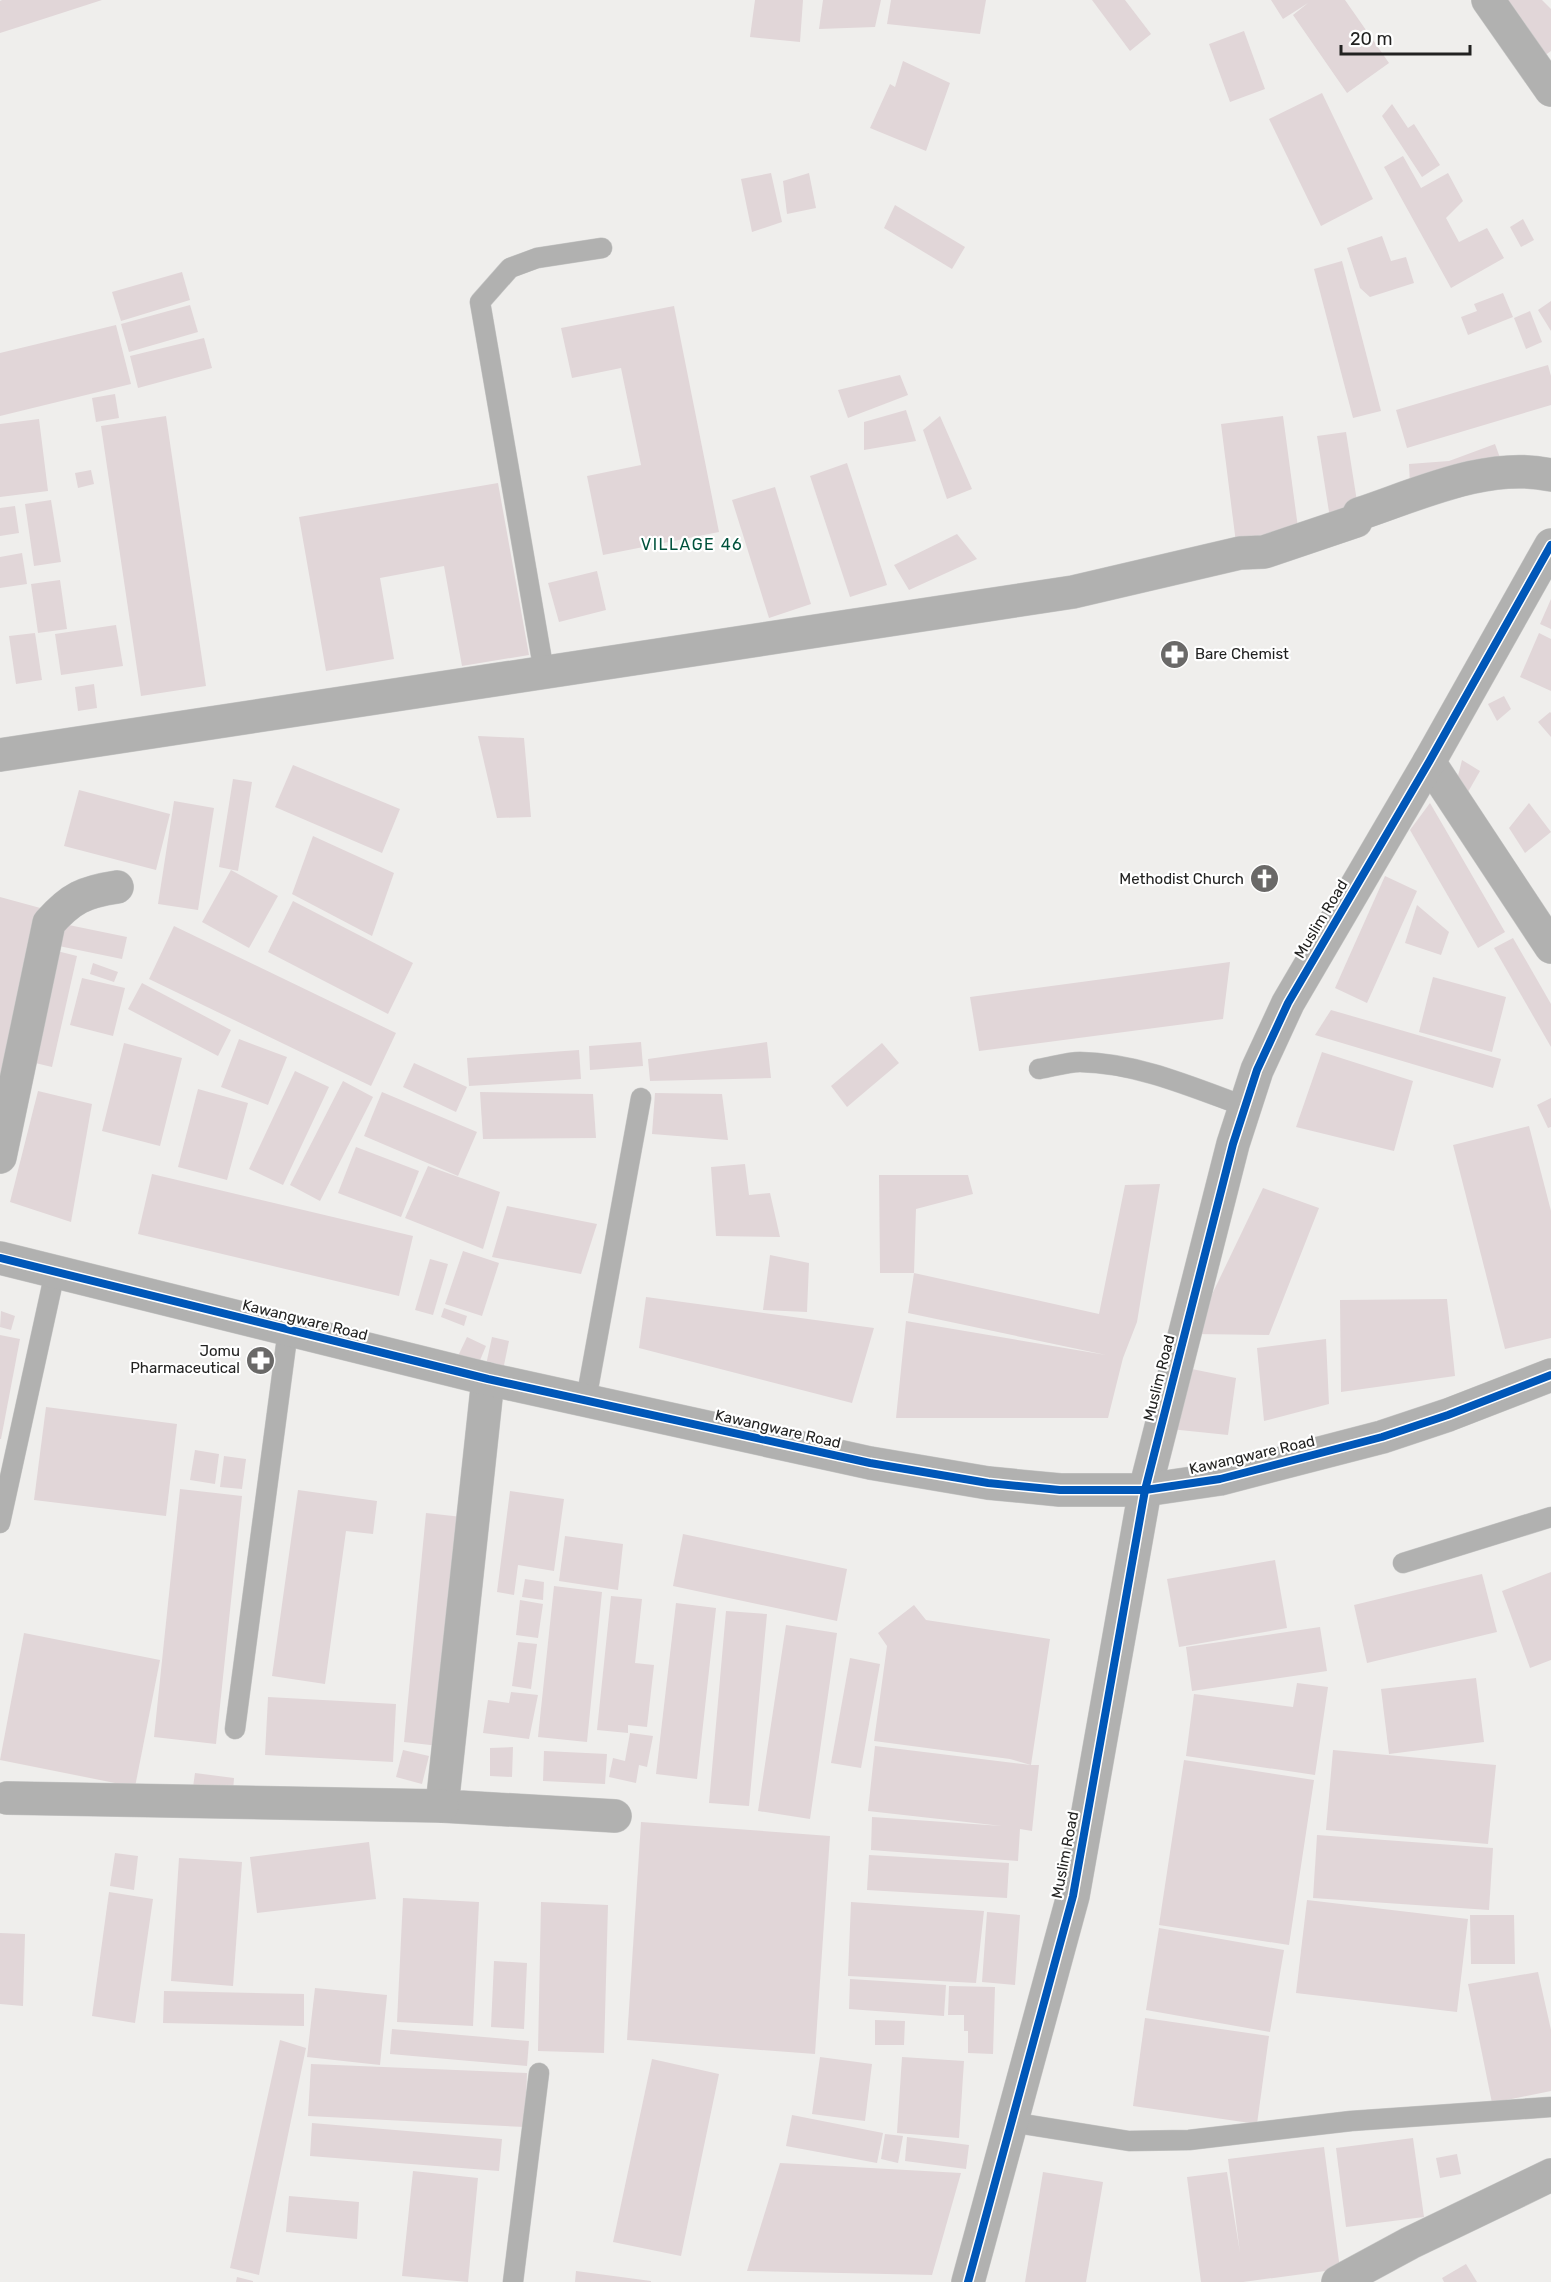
<svg xmlns="http://www.w3.org/2000/svg" width="1551" height="2282" viewBox="0 0 1551 2282" font-family="Rubik,sans-serif">
<style>
.building{fill:#e1d6d8}
.lines{fill:none;stroke-linecap:round;stroke-linejoin:round}
.service-casing{stroke:#c9c9c8;stroke-width:21}
.minor-casing{stroke:#c9c9c8;stroke-width:34}
.tertiary-casing{stroke:#c9c9c8;stroke-width:34}
.service{stroke:#b1b1b0;stroke-width:20}
.minor{stroke:#b1b1b0;stroke-width:33}
.tertiary{stroke:#b1b1b0;stroke-width:33}
.cycleway-casing{stroke:#fff;stroke-width:11}
.cycleway{stroke:#0057b8;stroke-width:8}
.labels{text-anchor:middle;dominant-baseline:central;stroke-width:4.5;stroke-linejoin:round;paint-order:stroke}
.poi-label{font-size:15px;fill:#222221;stroke:#fff;text-anchor:end}
.street-label{font-size:15px;fill:#222221;stroke:#fff}
.neighbourhood-label{font-size:16px;letter-spacing:1.5px;fill:#00523c;stroke:#fff}
</style>
<rect width="100%" height="100%" fill="#efeeec"/>
<g class="building">
<path d="M2,0H102L0,33V1Z"/>
<path d="M755,0H803L800,42L750,37Z"/>
<path d="M823,0H881L875,27L819,29Z"/>
<path d="M891,0H986L980,34L887,24Z"/>
<path d="M1092,0H1125L1151,34L1130,51Z"/>
<path d="M1271,0H1345L1389,63L1347,93L1293,15L1308,3L1283,19Z"/>
<path d="M1504,0H1542L1551,9V51L1537,61Z"/>
<path d="M1244,31L1265,89L1230,102L1209,44Z"/>
<path d="M903,61L950,83L926,151L870,128L890,84L895,87Z"/>
<path d="M1322,93L1373,199L1321,226L1269,119Z"/>
<path d="M1392,104L1408,128L1414,124L1440,165L1422,177L1382,116Z"/>
<path d="M1403,156L1421,188L1448,173L1463,201L1446,218L1459,242L1487,228L1504,258L1451,288L1384,167Z"/>
<path d="M771,173L782,222L752,232L741,179Z"/>
<path d="M809,173L816,208L787,214L783,181Z"/>
<path d="M895,205L965,247L952,269L884,228Z"/>
<path d="M1523,219L1534,240L1521,247L1510,227Z"/>
<path d="M1382,236L1391,261L1406,257L1414,283L1370,297L1360,288L1347,248Z"/>
<path d="M1342,261L1381,411L1353,418L1314,269Z"/>
<path d="M182,272L190,300L121,321L112,292Z"/>
<path d="M1503,293L1513,317L1468,335L1461,317L1477,311L1474,304Z"/>
<path d="M1551,301V331L1538,310Z"/>
<path d="M190,305L198,332L129,352L121,324Z"/>
<path d="M674,306L719,532L603,555L587,476L641,465L621,368L572,378L561,328Z"/>
<path d="M1530,311L1542,342L1526,349L1514,318Z"/>
<path d="M116,325L131,384L0,416V353Z"/>
<path d="M204,338L212,368L138,388L130,356Z"/>
<path d="M1548,365L1551,376V405L1407,448L1396,410Z"/>
<path d="M900,375L908,395L848,418L838,390Z"/>
<path d="M115,394L119,418L96,422L92,398Z"/>
<path d="M906,410L916,441L864,450V422Z"/>
<path d="M166,416L206,686L141,696L101,426Z"/>
<path d="M940,416L972,489L947,499L923,430Z"/>
<path d="M1283,416L1299,535L1236,543L1221,424Z"/>
<path d="M39,419L48,491L0,497V424Z"/>
<path d="M1346,432L1359,514L1330,518L1317,436Z"/>
<path d="M1495,444L1503,466L1410,486L1409,464L1449,461Z"/>
<path d="M847,463L887,585L850,597L810,476Z"/>
<path d="M91,470L94,484L78,488L75,473Z"/>
<path d="M498,483L529,655L462,666L444,566L380,578L394,659L326,671L299,517Z"/>
<path d="M775,487L811,604L769,618L732,500Z"/>
<path d="M51,500L61,562L34,566L25,504Z"/>
<path d="M15,506L19,533L0,536V508Z"/>
<path d="M957,534L977,559L909,590L894,565Z"/>
<path d="M22,553L27,584L0,588V557Z"/>
<path d="M597,571L606,610L559,622L548,583Z"/>
<path d="M60,580L67,629L38,633L31,584Z"/>
<path d="M1551,599V629L1540,624Z"/>
<path d="M116,625L123,666L61,675L55,634Z"/>
<path d="M35,633L42,680L16,684L9,636Z"/>
<path d="M1539,633L1551,639V691L1520,677Z"/>
<path d="M94,684L97,708L78,711L75,687Z"/>
<path d="M1504,696L1511,709L1497,721L1488,704Z"/>
<path d="M1550,712L1551,713V737L1538,722Z"/>
<path d="M478,736L524,738L531,817L497,818Z"/>
<path d="M1462,760L1480,771L1468,792L1456,784Z"/>
<path d="M293,765L400,809L382,853L275,807Z"/>
<path d="M233,779L252,782L238,871L219,867Z"/>
<path d="M79,790L170,814L156,870L64,846Z"/>
<path d="M174,801L214,808L198,910L158,904Z"/>
<path d="M1430,803L1505,932L1478,948L1410,830Z"/>
<path d="M1529,803L1551,832L1525,853L1509,828Z"/>
<path d="M313,836L394,873L372,936L292,894Z"/>
<path d="M231,870L278,896L249,948L202,922Z"/>
<path d="M1385,876L1417,891L1367,1003L1335,988Z"/>
<path d="M0,897L44,909L0,1078Z"/>
<path d="M293,901L413,963L388,1014L268,952Z"/>
<path d="M1417,905L1449,932L1441,955L1405,943Z"/>
<path d="M59,923L127,937L122,959L54,945Z"/>
<path d="M174,926L396,1033L371,1086L149,979Z"/>
<path d="M1513,938L1551,1004V1047L1494,948Z"/>
<path d="M53,950L77,956L52,1067L27,1061Z"/>
<path d="M1230,962L1223,1019L979,1051L970,997Z"/>
<path d="M93,963L118,972L114,982L90,974Z"/>
<path d="M1433,977L1506,997L1492,1052L1419,1032Z"/>
<path d="M82,978L125,988L113,1036L70,1025Z"/>
<path d="M142,983L231,1030L218,1056L128,1009Z"/>
<path d="M1331,1010L1501,1059L1493,1088L1315,1035Z"/>
<path d="M239,1039L287,1057L268,1105L221,1087Z"/>
<path d="M641,1042L643,1066L590,1070L589,1046Z"/>
<path d="M767,1042L771,1078L650,1081L648,1059Z"/>
<path d="M124,1043L182,1058L160,1146L102,1131Z"/>
<path d="M882,1043L899,1063L847,1107L831,1086Z"/>
<path d="M579,1050L581,1079L469,1086L467,1058Z"/>
<path d="M1322,1052L1413,1081L1394,1151L1296,1127Z"/>
<path d="M414,1063L467,1087L456,1112L403,1087Z"/>
<path d="M295,1071L329,1087L283,1185L249,1169Z"/>
<path d="M343,1081L373,1097L320,1201L290,1185Z"/>
<path d="M198,1089L248,1103L227,1180L178,1167Z"/>
<path d="M38,1091L92,1104L71,1222L10,1202Z"/>
<path d="M382,1092L477,1132L458,1176L364,1136Z"/>
<path d="M480,1092L593,1094L596,1138L483,1139Z"/>
<path d="M655,1093L722,1094L728,1140L652,1134Z"/>
<path d="M1551,1098V1127L1548,1128L1537,1105Z"/>
<path d="M1529,1126L1551,1211V1338L1505,1349L1453,1145Z"/>
<path d="M356,1147L419,1171L401,1217L338,1193Z"/>
<path d="M745,1164L749,1195L770,1193L780,1237L716,1236L711,1167Z"/>
<path d="M428,1166L500,1192L483,1249L405,1218Z"/>
<path d="M152,1174L413,1236L399,1296L138,1234Z"/>
<path d="M879,1175H968L973,1194L916,1209L914,1273H880Z"/>
<path d="M1160,1184L1137,1322L1123,1358L1108,1418H896L906,1321L1106,1355L908,1313L914,1273L1099,1314L1125,1185Z"/>
<path d="M1263,1188L1319,1208L1269,1335L1193,1334Z"/>
<path d="M507,1206L597,1224L581,1274L492,1257Z"/>
<path d="M463,1251L499,1263L482,1316L445,1304Z"/>
<path d="M770,1255L809,1263L807,1312L763,1310Z"/>
<path d="M430,1259L448,1264L433,1315L415,1310Z"/>
<path d="M646,1297L874,1328L852,1403L639,1348Z"/>
<path d="M1447,1299L1455,1376L1341,1392L1340,1300Z"/>
<path d="M444,1308L467,1316L464,1326L441,1317Z"/>
<path d="M1,1311L15,1316L11,1330L0,1327Z"/>
<path d="M0,1335L20,1339L1,1439H0Z"/>
<path d="M467,1337L486,1346L478,1365L458,1356Z"/>
<path d="M492,1337L509,1341L503,1370L486,1365Z"/>
<path d="M1326,1339L1329,1404L1264,1421L1257,1348Z"/>
<path d="M1182,1367L1236,1378L1228,1435L1170,1429Z"/>
<path d="M46,1407L177,1424L166,1516L34,1500Z"/>
<path d="M195,1450L219,1454L215,1484L190,1480Z"/>
<path d="M224,1456L246,1459L242,1489L220,1487Z"/>
<path d="M180,1489L242,1496L216,1744L154,1737Z"/>
<path d="M298,1490L377,1501L373,1534L346,1531L325,1684L272,1676Z"/>
<path d="M510,1491L564,1499L554,1571L518,1565L514,1595L497,1592Z"/>
<path d="M426,1513L462,1517L439,1746L404,1742Z"/>
<path d="M683,1534L847,1569L837,1621L673,1586Z"/>
<path d="M565,1536L623,1544L618,1590L559,1581Z"/>
<path d="M1275,1560L1287,1628L1179,1647L1167,1579Z"/>
<path d="M1551,1572V1660L1530,1668L1502,1591Z"/>
<path d="M1482,1574L1497,1632L1367,1663L1354,1605Z"/>
<path d="M525,1579L544,1582L543,1600L522,1597Z"/>
<path d="M554,1586L602,1592L587,1742L538,1737Z"/>
<path d="M611,1596L642,1599L635,1663L654,1665L647,1727L628,1725V1733L597,1730Z"/>
<path d="M520,1600L543,1604L538,1638L516,1635Z"/>
<path d="M676,1603L716,1608L697,1779L656,1774Z"/>
<path d="M914,1605L926,1620L1050,1639L1031,1765H1039L1032,1831L1020,1829L1018,1861L871,1850L872,1817L1002,1826L868,1811L875,1746L1031,1765L1010,1759L874,1741L887,1646L878,1633Z"/>
<path d="M726,1611L767,1614L749,1806L709,1803Z"/>
<path d="M786,1625L837,1633L810,1819L758,1811Z"/>
<path d="M1320,1627L1327,1671L1192,1691L1186,1647Z"/>
<path d="M24,1633L160,1660L135,1787L0,1760Z"/>
<path d="M518,1642L537,1644L531,1689L512,1686Z"/>
<path d="M850,1658L880,1664L861,1768L831,1763Z"/>
<path d="M1476,1678L1484,1742L1389,1754L1381,1689Z"/>
<path d="M1297,1683L1328,1687L1315,1775L1186,1756L1194,1694L1293,1707Z"/>
<path d="M511,1692L538,1695L529,1739L483,1733L488,1700L509,1703Z"/>
<path d="M268,1697L396,1704L393,1762L265,1755Z"/>
<path d="M630,1733L653,1736L647,1767L639,1765L636,1783L609,1777L613,1758L625,1761Z"/>
<path d="M513,1747L512,1777L490,1776V1748Z"/>
<path d="M403,1750L429,1756L422,1784L396,1777Z"/>
<path d="M1333,1750L1496,1765L1488,1844L1326,1830Z"/>
<path d="M544,1751L607,1754L605,1784L543,1781Z"/>
<path d="M1184,1760L1314,1780L1289,1945L1159,1925Z"/>
<path d="M195,1773L234,1778L233,1792L193,1787Z"/>
<path d="M641,1822L830,1836L815,2054L627,2040Z"/>
<path d="M1317,1835L1493,1848L1489,1910L1313,1898Z"/>
<path d="M369,1842L376,1899L257,1913L250,1857Z"/>
<path d="M115,1853L138,1856L134,1890L110,1886Z"/>
<path d="M869,1855L1009,1863L1007,1898L867,1890Z"/>
<path d="M179,1858L242,1862L233,1986L171,1981Z"/>
<path d="M109,1892L153,1899L135,2023L92,2016Z"/>
<path d="M403,1898L479,1902L473,2026L397,2022Z"/>
<path d="M1307,1900L1468,1919L1457,2012L1296,1993Z"/>
<path d="M541,1902L608,1905L604,2053L538,2051Z"/>
<path d="M851,1902L984,1911L976,1983L848,1976Z"/>
<path d="M987,1912L1020,1915L1015,1985L982,1982Z"/>
<path d="M1470,1915H1514L1515,1964H1471Z"/>
<path d="M1159,1928L1284,1950L1270,2032L1146,2010Z"/>
<path d="M0,1933L25,1934L23,2006L0,2004Z"/>
<path d="M494,1961L527,1963L524,2029L491,2027Z"/>
<path d="M1538,1972L1551,2030V2091L1492,2103L1468,1984Z"/>
<path d="M850,1979L946,1985L944,2016L849,2009Z"/>
<path d="M949,1986L995,1987L993,2054L968,2053V2031H964V2015H948Z"/>
<path d="M315,1988L387,1995L380,2065L307,2057Z"/>
<path d="M164,1991L304,1994V2026L163,2023Z"/>
<path d="M1145,2018L1269,2036L1257,2124L1133,2106Z"/>
<path d="M875,2020L905,2021L904,2045H875Z"/>
<path d="M392,2029L529,2041L527,2066L390,2054Z"/>
<path d="M280,2040L306,2048L259,2275L230,2268Z"/>
<path d="M820,2057L872,2064L865,2121L812,2114Z"/>
<path d="M902,2057L964,2061L959,2138L897,2133Z"/>
<path d="M652,2059L719,2074L681,2256L613,2242Z"/>
<path d="M311,2064L527,2073L525,2127L308,2116Z"/>
<path d="M792,2115L883,2133L877,2163L786,2146Z"/>
<path d="M312,2123L502,2139L499,2171L310,2156Z"/>
<path d="M885,2134L903,2136L898,2163L881,2159Z"/>
<path d="M907,2137L969,2145L966,2169L905,2161Z"/>
<path d="M1413,2138L1424,2217L1346,2227L1336,2148Z"/>
<path d="M1324,2147L1340,2269L1243,2282H1201L1187,2177L1227,2172L1240,2253L1228,2159Z"/>
<path d="M1457,2154L1461,2174L1440,2178L1436,2158Z"/>
<path d="M780,2163L961,2173L932,2275L747,2271Z"/>
<path d="M413,2171L478,2178L468,2282L402,2276Z"/>
<path d="M1043,2172L1103,2182L1086,2282H1025Z"/>
<path d="M289,2196L359,2202L357,2239L286,2232Z"/>
<path d="M1466,2264L1477,2282H1444L1442,2278Z"/>
<path d="M576,2271L651,2281V2282H575Z"/>
<path d="M237,2277L253,2281V2282H236Z"/>
</g>
<g class="lines">
<defs>
<g id="service">
<path d="M544,672L480,302L510,268L537,258L602,248"/>
<path d="M1039,1069C1052,1067 1067,1062 1080,1062C1137,1063 1192,1087 1244,1106"/>
<path d="M586,1400L641,1098"/>
<path d="M0,1523L55,1272"/>
<path d="M1403,1563L1551,1517"/>
<path d="M235,1729L288,1330"/>
<path d="M1011,2122L1129,2141L1189,2140L1351,2121L1551,2107"/>
<path d="M513,2282L539,2073"/>
</g>
<g id="minor">
<path d="M0,755L1073,592L1240,553L1264,552L1356,521L1359,514C1419,494 1488,461 1551,475"/>
<path d="M1429,762L1551,947"/>
<path d="M0,1157L49,923C71,898 84,892 117,887"/>
<path d="M488,1379L442,1806L615,1816"/>
<path d="M7,1798L442,1806"/>
<path d="M968,2282L1073,1896L1145,1490L1233,1144L1257,1070L1288,1003L1429,762L1551,545"/>
<path d="M1338,2282L1410,2243L1551,2175"/>
</g>
<g id="tertiary">
<path d="M1488,0L1551,90"/>
<path d="M0,1258L488,1379L870,1463L988,1483L1060,1490H1145L1220,1479L1382,1437L1448,1415L1551,1375"/>
</g>
</defs>
<use href="#service" class="service-casing"/>
<use href="#minor" class="minor-casing"/>
<use href="#tertiary" class="tertiary-casing"/>
<use href="#service" class="service"/>
<use href="#minor" class="minor"/>
<use href="#tertiary" class="tertiary"/>
<defs>
<g id="cycleway">
<path d="M0,1258L488,1379L870,1463L988,1483L1060,1490H1145L1220,1479L1382,1437L1448,1415L1551,1375"/>
<path d="M968,2282L1073,1896L1145,1490L1233,1144L1257,1070L1288,1003L1429,762L1551,545"/>
</g>
</defs>
<use href="#cycleway" class="cycleway-casing"/>
<use href="#cycleway" class="cycleway"/>
</g>
<defs>
<symbol id="pharmacy-disc" viewBox="-11 -11 22 22"><circle r="9.5" fill="#6a6968" stroke="#fff"/><path d="M-2-6h4v4h4v4h-4v4h-4v-4h-4v-4h4Z" fill="#fff"/></symbol>
<symbol id="church-disc" viewBox="-11 -11 22 22"><circle r="9.5" fill="#6a6968" stroke="#fff"/><path d="M-1.2-6h2.4v3.5h3.3v2.4h-3.3V6h-2.4V-.1h-3.3v-2.4h3.3Z" fill="#fff"/></symbol>
</defs>
<g fill-rule="evenodd">
<use href="#pharmacy-disc" x="1158" y="638" width="33" height="33"/>
<use href="#church-disc" x="1248" y="862" width="33" height="33"/>
<use href="#pharmacy-disc" x="244" y="1344" width="33" height="33"/>
</g>
<g class="labels">
<g class="poi-label">
<text x="1195" y="654" text-anchor="start">Bare Chemist</text>
<text x="1244" y="879">Methodist Church</text>
<text x="240" y="1351">Jomu<tspan x="240" dy="17">Pharmaceutical</tspan></text>
</g>
<g class="street-label">
<text transform="translate(1321 919) rotate(-59)">Muslim Road</text>
<text transform="translate(305 1320) rotate(14)">Kawangware Road</text>
<text transform="translate(1159 1378) rotate(-76)">Muslim Road</text>
<text transform="translate(778 1429) rotate(13)">Kawangware Road</text>
<text transform="translate(1252 1455) rotate(-13)">Kawangware Road</text>
<text transform="translate(1065 1855) rotate(-79)">Muslim Road</text>
</g>
<g class="neighbourhood-label">
<text x="692" y="544">VILLAGE 46</text>
</g>
</g>
<path d="M1341 45v9h129v-9" fill="none" stroke="#222221" stroke-width="3"/>
<text x="1350" y="45" font-size="18" fill="#222221" stroke="#ffffff" stroke-width="4.5" paint-order="stroke">20 m</text>
</svg>
